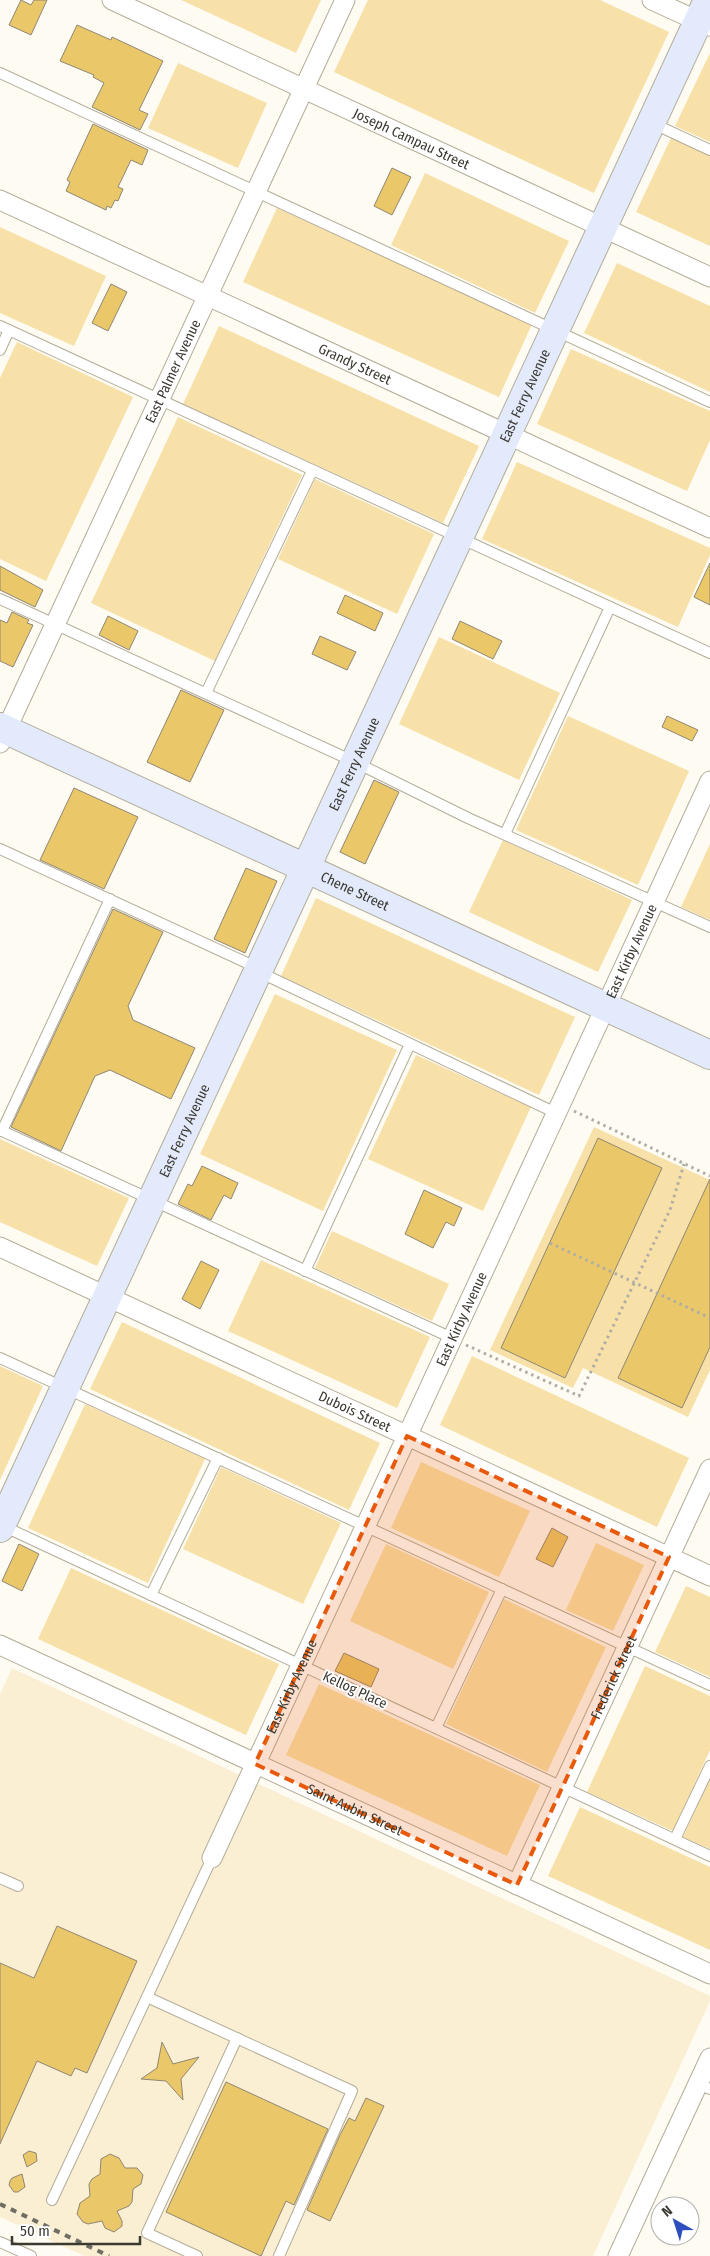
<svg xmlns="http://www.w3.org/2000/svg" width="710" height="2256" viewBox="0 0 710 2256" font-family="'Fira Sans Condensed',sans-serif">
<style>
.built{fill:#faefd3}
.green{fill:#f8e1a8}
.building{fill:#eac768;stroke:#8f8775}
.lines{fill:none;stroke-linecap:round;stroke-linejoin:round}
.lane-casing{stroke:#b3ac98;stroke-width:12}
.street-casing{stroke:#b3ac98;stroke-width:21}
.secondary-casing{stroke:#b3ac98;stroke-width:30}
.path{stroke:#b0ada5;stroke-width:3;stroke-dasharray:2.5 4;stroke-linecap:butt}
.lane{stroke:#fff;stroke-width:10}
.street{stroke:#fff;stroke-width:19}
.secondary{stroke:#e2eafc;stroke-width:28}
.rail{stroke:#706d65;stroke-width:4;stroke-dasharray:6 6;stroke-linecap:butt}
.marked{fill:#e8590c;fill-opacity:0.2;stroke:#e8590c;stroke-width:4;stroke-dasharray:10 6;stroke-linejoin:round}
.labels{text-anchor:middle;dominant-baseline:central;stroke-width:4;stroke-linejoin:round;paint-order:stroke}
.street-label{font-size:14px;fill:#3c3931;stroke:#fff}
</style>
<rect width="100%" height="100%" fill="#fefbf3"/>
<path class="built" d="M12,1668L710,1996V2001L593,2256H84L0,2217V1694Z"/>
<g class="green">
<path d="M181,0H321L296,53Z"/>
<path d="M368,0H600L669,32L594,193L334,72Z"/>
<path d="M710,53V142L675,126Z"/>
<path d="M178,63L267,103L238,168L148,128Z"/>
<path d="M671,138L710,156V246L636,212Z"/>
<path d="M425,173L569,241L535,313L391,245Z"/>
<path d="M277,208L532,324L499,397L243,282Z"/>
<path d="M0,227L106,276L74,346L0,313Z"/>
<path d="M617,263L710,306V392L584,333Z"/>
<path d="M219,326L479,446L443,523L183,404Z"/>
<path d="M17,342L133,397L46,581L0,559V378Z"/>
<path d="M571,349L710,411V440L687,491L537,424Z"/>
<path d="M178,417L302,475L215,661L91,603Z"/>
<path d="M517,462L710,548V555L678,627L482,539Z"/>
<path d="M315,479L434,534L397,614L278,559Z"/>
<path d="M439,637L560,693L519,780L399,724Z"/>
<path d="M568,716L689,771L638,885L516,830Z"/>
<path d="M503,840L632,900L598,972L469,912Z"/>
<path d="M710,844V920L681,907Z"/>
<path d="M316,898L575,1017L539,1095L281,976Z"/>
<path d="M275,994L397,1050L323,1211L200,1154Z"/>
<path d="M416,1055L531,1107L483,1211L368,1159Z"/>
<path d="M594,1127L710,1180V1370L688,1417L583,1368L573,1388L490,1350Z"/>
<path d="M0,1139L129,1198L97,1266L0,1222Z"/>
<path d="M332,1231L449,1284L432,1321L315,1268Z"/>
<path d="M261,1260L430,1337L397,1408L228,1331Z"/>
<path d="M122,1322L380,1443L349,1510L90,1389Z"/>
<path d="M472,1356L689,1458L657,1527L440,1425Z"/>
<path d="M0,1366L43,1386L0,1480Z"/>
<path d="M85,1404L205,1459L148,1583L28,1528Z"/>
<path d="M421,1462L530,1511L499,1577L391,1528Z"/>
<path d="M221,1467L341,1523L303,1604L183,1549Z"/>
<path d="M596,1543L644,1565L613,1631L566,1610Z"/>
<path d="M386,1544L489,1592L453,1669L350,1621Z"/>
<path d="M71,1568L279,1664L246,1735L38,1639Z"/>
<path d="M686,1586L710,1597V1677L655,1652Z"/>
<path d="M504,1599L606,1647L547,1772L446,1724Z"/>
<path d="M645,1666L710,1696V1750L673,1831L587,1792Z"/>
<path d="M319,1684L540,1785L507,1856L286,1755Z"/>
<path d="M710,1779V1849L683,1837Z"/>
<path d="M580,1807L710,1867V1950L548,1876Z"/>
</g>
<g class="building">
<path d="M21,0L31,5L34,0H47L31,35L9,25Z"/>
<path d="M77,25L111,40L112,37L163,61L139,110L148,114L140,130L92,107L104,83L93,77L94,75L60,61Z"/>
<path d="M93,124L148,150L142,165L131,160L118,187L123,189L118,201L115,200L111,208L107,206L106,210L66,191L70,182L67,180Z"/>
<path d="M392,168L411,177L392,215L374,206Z"/>
<path d="M111,284L127,292L108,331L92,323Z"/>
<path d="M710,563V605L694,597Z"/>
<path d="M0,566L43,590L35,607L0,590Z"/>
<path d="M345,595L383,613L375,631L337,613Z"/>
<path d="M12,612L29,620L27,623L33,625L13,667L0,661V620L7,623Z"/>
<path d="M108,616L138,631L129,650L99,635Z"/>
<path d="M460,621L502,641L493,659L452,639Z"/>
<path d="M320,636L356,652L347,670L312,654Z"/>
<path d="M181,690L224,710L190,782L147,762Z"/>
<path d="M667,716L698,730L692,741L662,727Z"/>
<path d="M374,780L399,792L365,864L340,852Z"/>
<path d="M74,788L138,817L104,889L40,860Z"/>
<path d="M246,868L277,881L245,953L214,939Z"/>
<path d="M113,909L163,932L128,1006L133,1020L195,1048L171,1099L110,1070L95,1076L61,1151L11,1127Z"/>
<path d="M598,1138L662,1168L565,1378L501,1348Z"/>
<path d="M202,1166L238,1183L231,1199L224,1195L211,1220L178,1204L188,1184L192,1186Z"/>
<path d="M710,1179V1347L682,1408L618,1378Z"/>
<path d="M424,1190L462,1208L454,1226L446,1222L433,1248L405,1234Z"/>
<path d="M201,1261L219,1270L200,1309L182,1299Z"/>
<path d="M552,1528L568,1537L553,1567L536,1559Z"/>
<path d="M19,1544L39,1554L22,1591L2,1581Z"/>
<path d="M344,1653L379,1669L371,1687L335,1671Z"/>
<path d="M57,1926L137,1961L87,2073L75,2068L71,2076L37,2061L0,2144V1963L34,1978Z"/>
<path d="M162,2042L173,2064L199,2057L181,2079L183,2100L166,2081L141,2079L157,2068Z"/>
<path d="M226,2082L328,2129L294,2205L286,2201L261,2256L166,2212Z"/>
<path d="M366,2098L384,2106L330,2221L307,2210L340,2135L349,2118L355,2121Z"/>
<path d="M29,2151L36,2153L37,2161L27,2167L23,2155Z"/>
<path d="M110,2154L119,2158L125,2168H137L143,2175L141,2184L133,2189L132,2202L129,2206L117,2211L122,2221V2226L114,2232L105,2228L102,2221L88,2224L83,2222L77,2214L80,2203L90,2196L89,2184L92,2179L100,2174L101,2159Z"/>
<path d="M22,2174L25,2187L18,2192H14L9,2185L10,2181L12,2178Z"/>
</g>
<g class="lines">
<defs>
<g id="lane">
<path d="M0,73L710,402"/>
<path d="M652,123L710,150"/>
<path d="M0,326L710,653"/>
<path d="M0,350L9,330"/>
<path d="M0,599L355,762L468,818L710,927"/>
<path d="M206,693L312,471"/>
<path d="M505,834L610,607"/>
<path d="M0,849L258,968"/>
<path d="M259,972L556,1113"/>
<path d="M0,1130L452,1338"/>
<path d="M2,1131L110,899"/>
<path d="M305,1271L410,1044"/>
<path d="M0,1358L710,1685"/>
<path d="M3,1526L710,1856"/>
<path d="M151,1595L218,1458"/>
<path d="M436,1728L502,1589"/>
<path d="M675,1839L710,1766"/>
<path d="M0,1878L18,1886"/>
<path d="M147,1997L352,2091L279,2256"/>
<path d="M698,2084L710,2089"/>
<path d="M52,2200L212,1858"/>
<path d="M0,2242L31,2256"/>
<path d="M197,2256L147,2233L237,2038"/>
</g>
<g id="street">
<path id="s1" d="M112,0L710,277"/>
<path d="M652,0L709,26"/>
<path id="s2" d="M0,200L710,528"/>
<path id="s3" d="M0,743L345,0"/>
<path id="s4" d="M0,1247L710,1576"/>
<path id="s5" d="M0,1645L710,1974"/>
<path id="s6" d="M212,1858L710,781"/>
<path id="s7" d="M517,1885L710,1469"/>
<path d="M618,2256L710,2058"/>
</g>
<g id="secondary">
<path id="s8" d="M0,727L710,1055"/>
<path id="s9" d="M0,1528L708,0"/>
</g>
</defs>
<use href="#lane" class="lane-casing"/>
<use href="#street" class="street-casing"/>
<use href="#secondary" class="secondary-casing"/>
<g class="path">
<path d="M574,1111L710,1176"/>
<path d="M550,1243L710,1318"/>
<path d="M466,1345L579,1396L670,1210L684,1164"/>
</g>
<use href="#lane" class="lane"/>
<use href="#street" class="street"/>
<use href="#secondary" class="secondary"/>
<path class="rail" d="M0,2204L109,2256"/>
</g>
<path class="marked" d="M407,1436L669,1557L517,1885L255,1764Z"/>
<g class="labels">
<g class="street-label">
<text stroke="none"><textPath href="#s1" startOffset="330">Joseph Campau Street</textPath></text>
<text stroke="none"><textPath href="#s2" startOffset="391">Grandy Street</textPath></text>
<text stroke="none"><textPath href="#s3" startOffset="410">East Palmer Avenue</textPath></text>
<text stroke="none"><textPath href="#s9" startOffset="1248">East Ferry Avenue</textPath></text>
<text stroke="none"><textPath href="#s9" startOffset="842">East Ferry Avenue</textPath></text>
<text stroke="none"><textPath href="#s8" startOffset="391">Chene Street</textPath></text>
<text stroke="none"><textPath href="#s6" startOffset="999">East Kirby Avenue</textPath></text>
<text stroke="none"><textPath href="#s9" startOffset="438">East Ferry Avenue</textPath></text>
<text stroke="none"><textPath href="#s6" startOffset="594">East Kirby Avenue</textPath></text>
<text stroke="none"><textPath href="#s4" startOffset="391">Dubois Street</textPath></text>
<text stroke="none"><textPath href="#s7" startOffset="229">Frederick Street</textPath></text>
<text stroke="none"><textPath href="#s6" startOffset="189">East Kirby Avenue</textPath></text>
<text transform="translate(355 1690) rotate(25)">Kellog Place</text>
<text stroke="none"><textPath href="#s5" startOffset="391">Saint Aubin Street</textPath></text>
</g>
</g>
<g transform="translate(675 2221) rotate(321)"><circle r="24" fill="#ffffff" stroke="#b1b0ad"/>
<path d="M0-4L9 19L0 12L-9 19Z" fill="#2c4ebe"/>
<text y="-8" font-size="14" font-weight="bold" text-anchor="middle" fill="#3c3931">N</text>
</g>
<path d="M12 2236v8h128v-8" fill="none" stroke="#3c3931" stroke-width="2.5"/>
<text x="20" y="2236" font-size="15" fill="#3c3931" stroke="#ffffff" stroke-width="4" paint-order="stroke">50 m</text>
</svg>
